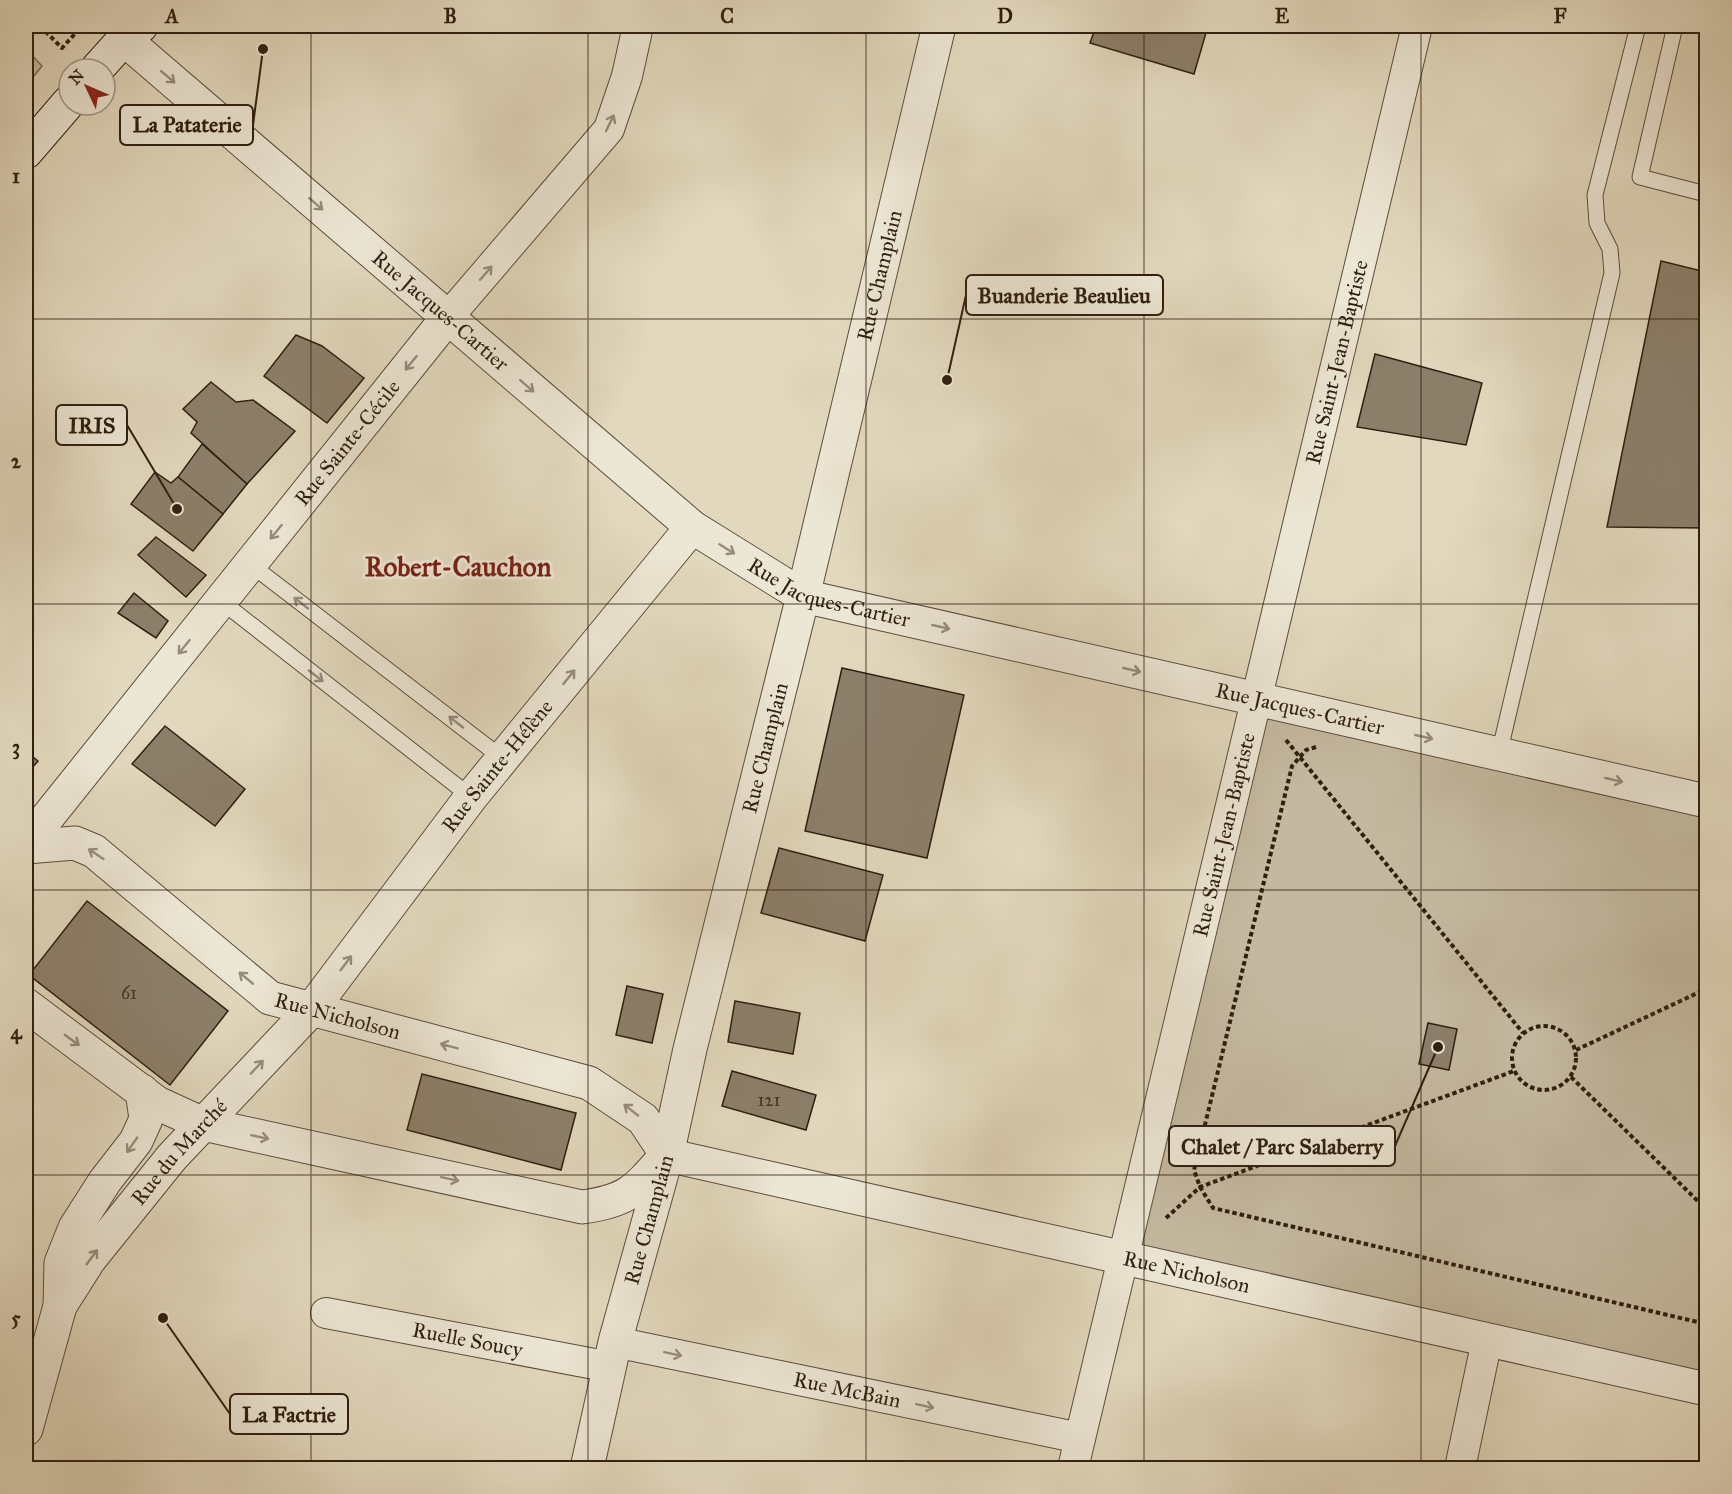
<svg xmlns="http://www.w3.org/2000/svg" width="1732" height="1494" viewBox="0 0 1732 1494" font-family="'IM FELL Great Primer',serif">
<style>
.green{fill:#c4b9a0;stroke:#7a6c58;stroke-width:1.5}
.building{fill:#8c7f6a;stroke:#2f1f10;stroke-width:1.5}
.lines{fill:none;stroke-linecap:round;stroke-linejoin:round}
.service-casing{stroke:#5c4d3b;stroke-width:17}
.minor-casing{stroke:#5c4d3b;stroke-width:32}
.tertiary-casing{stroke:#5c4d3b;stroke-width:35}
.secondary-casing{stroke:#2f1f10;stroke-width:35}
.path{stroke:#2f1f10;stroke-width:4;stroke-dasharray:4.5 3;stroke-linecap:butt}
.service{stroke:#ece6d4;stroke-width:15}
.minor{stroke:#ece6d4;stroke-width:30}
.tertiary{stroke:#ece6d4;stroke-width:33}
.secondary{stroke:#ece6d4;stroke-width:33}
.oneway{stroke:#978c7c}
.grid{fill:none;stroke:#2f1f10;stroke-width:1.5;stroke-opacity:0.55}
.labels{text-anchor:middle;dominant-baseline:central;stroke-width:6;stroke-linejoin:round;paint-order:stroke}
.number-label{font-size:18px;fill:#463726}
.street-label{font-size:21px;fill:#2f1f10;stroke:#ece6d4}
.district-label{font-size:27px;font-weight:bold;fill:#7a1f14;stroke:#ece6d4}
.leader{fill:none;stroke:#2f1f10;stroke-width:2}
.callout-dot{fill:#2f1f10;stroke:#ece6d4;stroke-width:2}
.callout{fill:#ece6d4;stroke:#2f1f10;stroke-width:2}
.callout-label{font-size:22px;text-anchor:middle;font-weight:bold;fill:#2f1f10}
.neatline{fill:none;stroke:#2f1f10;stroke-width:2}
.grid-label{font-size:20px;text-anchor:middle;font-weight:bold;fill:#2f1f10}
</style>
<rect width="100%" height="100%" fill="#e2d8bd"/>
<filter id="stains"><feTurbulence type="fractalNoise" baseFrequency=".00333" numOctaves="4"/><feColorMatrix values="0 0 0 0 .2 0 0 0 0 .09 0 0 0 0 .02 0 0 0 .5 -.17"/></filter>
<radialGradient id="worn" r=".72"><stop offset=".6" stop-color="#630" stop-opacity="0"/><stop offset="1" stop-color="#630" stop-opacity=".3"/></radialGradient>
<g class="green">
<path d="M26,49L42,66L26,86Z"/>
<path d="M1256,699L1706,801V1389L1123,1258Z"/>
</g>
<g class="building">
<path d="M1096,26H1208L1194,74L1090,43Z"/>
<path d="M1661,261L1706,272V528L1607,527Z"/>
<path d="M296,335L322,346L364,378L327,423L264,376Z"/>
<path d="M1375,354L1482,383L1466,445L1357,427Z"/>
<path d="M211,382L236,402L253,400L295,431L247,484L191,433L197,422L183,409Z"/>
<path d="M202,444L247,484L223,514L178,477Z"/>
<path d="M155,472L171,483L178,477L223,514L193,551L131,504Z"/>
<path d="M156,537L206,575L186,597L138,555Z"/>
<path d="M134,593L168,621L156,638L118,613Z"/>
<path d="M842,668L964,695L927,858L805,831Z"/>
<path d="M165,726L245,789L215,826L132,764Z"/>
<path d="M26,751L38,761L26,775Z"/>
<path d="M779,848L883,875L865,941L761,913Z"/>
<path d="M87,901L228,1011L170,1085L29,975Z"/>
<path d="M627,986L663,994L652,1043L616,1035Z"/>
<path d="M735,1001L800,1013L793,1054L728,1042Z"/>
<path d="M1428,1023L1457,1029L1449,1070L1419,1064Z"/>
<path d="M732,1071L816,1095L806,1130L722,1106Z"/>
<path d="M422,1074L576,1113L561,1170L407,1130Z"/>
</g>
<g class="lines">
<defs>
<g id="service">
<path d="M1675,26L1640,177L1706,194"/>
<path d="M250,564L502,758"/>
<path d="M221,601L471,797"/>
<path d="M1499,754L1612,273L1610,249L1597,223L1595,195L1638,26"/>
</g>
<g id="minor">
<path d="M448,317L609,129L627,76L638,26"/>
<path id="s1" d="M326,1313L610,1367"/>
<path id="s2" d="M615,1342L1080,1438"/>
<path id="s3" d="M1073,1468L1417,26"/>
<path d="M1460,1468L1487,1340"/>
</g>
<g id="tertiary">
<path id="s4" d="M124,39L692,527L803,596L1706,801"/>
<path id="s5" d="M26,844L448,317"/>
<path id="s6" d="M26,847L75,843L94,851L270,998L589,1083L643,1119L667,1155L1706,1389"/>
<path d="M26,1005L157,1103L203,1124L582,1207C627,1201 635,1191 664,1158"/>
<path id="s7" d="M60,1306L89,1260L172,1157L311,1010L471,797L692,527"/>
<path d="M26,1429L60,1306L61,1263L75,1228L105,1181L136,1141L146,1119L142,1091"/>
<path id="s8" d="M587,1468L615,1342L667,1155L690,1049L803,596L939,26"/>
</g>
<g id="secondary">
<path d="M97,69L124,39L141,26"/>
<path d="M26,152L69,102"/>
</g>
</defs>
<use href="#service" class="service-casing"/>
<use href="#minor" class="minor-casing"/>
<use href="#tertiary" class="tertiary-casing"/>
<use href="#secondary" class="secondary-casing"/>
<g class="path">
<path d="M40,26L62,48L82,26"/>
<path d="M1286,740L1523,1033"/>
<path d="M1316,747L1306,750L1292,766L1194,1170L1200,1187L1213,1208L1706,1324"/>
<circle cx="1544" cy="1058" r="32"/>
<path d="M1576,1050L1706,989"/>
<path d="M1571,1077L1706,1209"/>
<path d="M1166,1218L1200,1187L1514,1071"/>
</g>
<use href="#service" class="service"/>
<use href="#minor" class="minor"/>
<use href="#tertiary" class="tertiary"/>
<use href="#secondary" class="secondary"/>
</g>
<defs><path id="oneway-shaft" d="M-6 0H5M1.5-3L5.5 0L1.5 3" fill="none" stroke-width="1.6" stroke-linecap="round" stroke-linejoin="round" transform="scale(1.5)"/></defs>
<g class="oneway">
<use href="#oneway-shaft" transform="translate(168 77) rotate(41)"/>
<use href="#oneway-shaft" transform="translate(610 123) rotate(-64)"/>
<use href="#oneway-shaft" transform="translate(316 204) rotate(41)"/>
<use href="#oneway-shaft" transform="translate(486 273) rotate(-49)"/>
<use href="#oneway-shaft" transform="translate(411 363) rotate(129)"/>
<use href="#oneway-shaft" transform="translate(527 386) rotate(41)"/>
<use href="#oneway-shaft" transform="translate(276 532) rotate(129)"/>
<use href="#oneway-shaft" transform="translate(727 549) rotate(32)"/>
<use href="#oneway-shaft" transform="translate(301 603) rotate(-142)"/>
<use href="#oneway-shaft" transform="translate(941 627) rotate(13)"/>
<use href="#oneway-shaft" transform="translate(184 647) rotate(129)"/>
<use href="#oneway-shaft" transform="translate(1132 670) rotate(13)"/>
<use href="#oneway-shaft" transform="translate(316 676) rotate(38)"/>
<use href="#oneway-shaft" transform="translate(569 677) rotate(-51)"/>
<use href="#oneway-shaft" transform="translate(456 722) rotate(-142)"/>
<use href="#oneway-shaft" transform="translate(1424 737) rotate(13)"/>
<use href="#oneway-shaft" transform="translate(1614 780) rotate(13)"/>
<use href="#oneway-shaft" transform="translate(96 854) rotate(-146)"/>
<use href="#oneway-shaft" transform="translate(346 963) rotate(-53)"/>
<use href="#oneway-shaft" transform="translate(246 978) rotate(-140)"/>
<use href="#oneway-shaft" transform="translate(72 1040) rotate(36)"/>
<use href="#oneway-shaft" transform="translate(449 1046) rotate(-165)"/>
<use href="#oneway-shaft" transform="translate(257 1067) rotate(-47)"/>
<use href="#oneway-shaft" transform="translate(631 1110) rotate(-142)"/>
<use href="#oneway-shaft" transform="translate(260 1137) rotate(12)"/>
<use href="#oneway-shaft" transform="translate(132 1145) rotate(125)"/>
<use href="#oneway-shaft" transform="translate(450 1179) rotate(12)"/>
<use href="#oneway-shaft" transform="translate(92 1257) rotate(-53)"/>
<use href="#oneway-shaft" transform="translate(673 1354) rotate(12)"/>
<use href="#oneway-shaft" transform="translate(925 1406) rotate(12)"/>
</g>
<path class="grid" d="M311,26V1468M588,26V1468M866,26V1468M1144,26V1468M1421,26V1468M26,319H1706M26,604H1706M26,890H1706M26,1175H1706"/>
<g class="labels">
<g class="number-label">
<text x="129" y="993">61</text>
<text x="769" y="1100">121</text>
</g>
<g class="street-label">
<text stroke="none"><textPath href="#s8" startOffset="1228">Rue Champlain</textPath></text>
<text stroke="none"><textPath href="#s4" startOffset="417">Rue Jacques-Cartier</textPath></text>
<text stroke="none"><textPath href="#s3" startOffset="1137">Rue Saint-Jean-Baptiste</textPath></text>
<text stroke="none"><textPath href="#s5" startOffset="514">Rue Sainte-Cécile</textPath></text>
<text stroke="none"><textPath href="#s4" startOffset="903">Rue Jacques-Cartier</textPath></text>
<text stroke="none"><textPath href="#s4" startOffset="1389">Rue Jacques-Cartier</textPath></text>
<text stroke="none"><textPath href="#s8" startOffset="742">Rue Champlain</textPath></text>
<text stroke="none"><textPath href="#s7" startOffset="696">Rue Sainte-Hélène</textPath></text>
<text stroke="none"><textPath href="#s3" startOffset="651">Rue Saint-Jean-Baptiste</textPath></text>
<text stroke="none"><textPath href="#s6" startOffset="369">Rue Nicholson</textPath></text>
<text stroke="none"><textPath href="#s7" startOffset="195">Rue du Marché</textPath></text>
<text stroke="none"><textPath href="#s8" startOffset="256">Rue Champlain</textPath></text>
<text stroke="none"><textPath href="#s6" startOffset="1270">Rue Nicholson</textPath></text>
<text stroke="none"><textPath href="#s1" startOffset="144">Ruelle Soucy</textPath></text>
<text stroke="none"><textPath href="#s2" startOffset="237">Rue McBain</textPath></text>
</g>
<g class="district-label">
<text x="458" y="566">Robert-Cauchon</text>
</g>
</g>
<path class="leader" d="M263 49L253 125M947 380L966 295M177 509L127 425M1438 1047L1395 1146M163 1318L230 1414"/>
<g class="callout-dot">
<circle cx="263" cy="49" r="6"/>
<circle cx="947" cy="380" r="6"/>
<circle cx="177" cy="509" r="6"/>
<circle cx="1438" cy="1047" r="6"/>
<circle cx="163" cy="1318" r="6"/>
</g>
<g class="callout">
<rect x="120" y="105" width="133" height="40" rx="6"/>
<rect x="966" y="275" width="197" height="40" rx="6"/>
<rect x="56" y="405" width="71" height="40" rx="6"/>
<rect x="1169" y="1126" width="226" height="40" rx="6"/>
<rect x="230" y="1394" width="118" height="40" rx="6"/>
</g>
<g class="callout-label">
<text x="187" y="132">La Pataterie</text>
<text x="1064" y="303">Buanderie Beaulieu</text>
<text x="92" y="433">IRIS</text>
<text x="1282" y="1154">Chalet / Parc Salaberry</text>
<text x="289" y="1422">La Factrie</text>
</g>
<rect width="1732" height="1494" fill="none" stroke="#e2d8bd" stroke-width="66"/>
<g transform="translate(87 87) rotate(314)"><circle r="28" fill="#ece6d4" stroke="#a09686" stroke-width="1.5"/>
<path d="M0-4.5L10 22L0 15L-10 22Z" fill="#8f2418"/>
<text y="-9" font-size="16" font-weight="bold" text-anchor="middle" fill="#2f1f10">N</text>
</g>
<rect x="33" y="33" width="1666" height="1428" class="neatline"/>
<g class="grid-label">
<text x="172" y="23">A</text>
<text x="450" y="23">B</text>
<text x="727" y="23">C</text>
<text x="1005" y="23">D</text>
<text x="1282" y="23">E</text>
<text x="1560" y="23">F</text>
<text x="16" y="183">1</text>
<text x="16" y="468">2</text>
<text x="16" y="754">3</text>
<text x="16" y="1039">4</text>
<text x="16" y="1325">5</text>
</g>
<rect width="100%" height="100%" filter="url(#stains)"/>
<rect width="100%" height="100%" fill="url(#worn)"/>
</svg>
